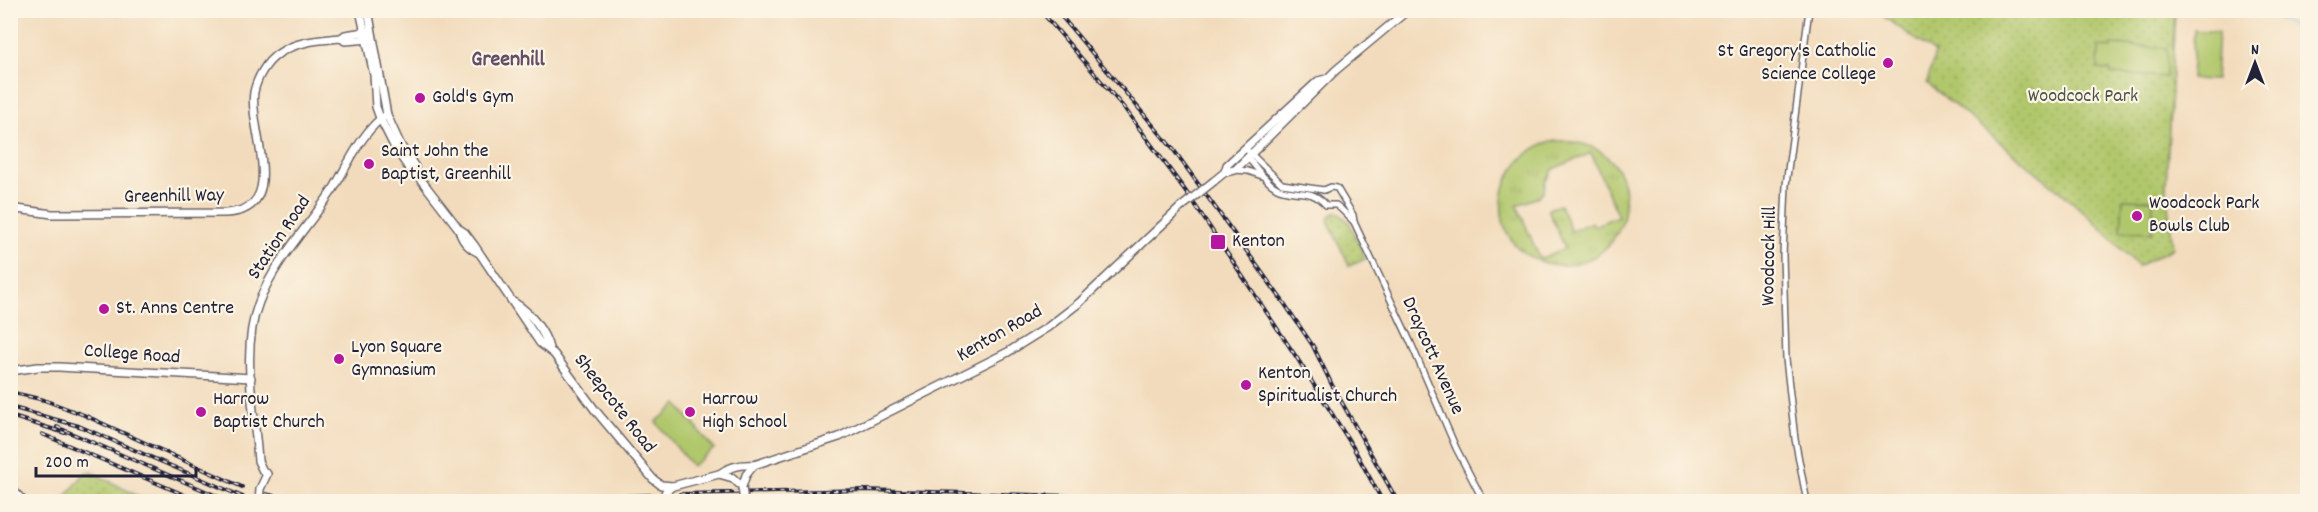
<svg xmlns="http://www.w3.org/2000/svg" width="2318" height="512" viewBox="0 0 2318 512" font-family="Dekko,sans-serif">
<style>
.grass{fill:url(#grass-tufts);stroke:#6a7454;stroke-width:1.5;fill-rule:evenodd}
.park{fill:url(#park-dots);stroke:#6a7454;stroke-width:1.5}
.pitch{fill:#b1c76c;stroke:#6a7454;stroke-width:1.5}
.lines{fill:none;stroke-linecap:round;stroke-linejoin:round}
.stream{stroke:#61b7dd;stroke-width:1.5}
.minor-casing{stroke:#6b6368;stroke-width:8}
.major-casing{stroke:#6b6368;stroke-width:10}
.minor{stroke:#fff;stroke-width:5}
.major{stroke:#fff;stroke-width:7}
.rail-casing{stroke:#22223b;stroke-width:4}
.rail{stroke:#fcf5e5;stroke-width:1.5;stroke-dasharray:4.5;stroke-linecap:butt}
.major-bridge-casing{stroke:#6b6368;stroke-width:10;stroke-linecap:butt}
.major-bridge{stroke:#fff;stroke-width:7}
.poi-dot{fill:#b5179e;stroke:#fcf5e5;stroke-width:2}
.labels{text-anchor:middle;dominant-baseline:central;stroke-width:4.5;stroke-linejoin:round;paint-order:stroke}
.poi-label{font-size:20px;fill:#22223b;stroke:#fcf5e5;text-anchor:start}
.park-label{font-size:20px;fill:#4d544a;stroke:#fcf5e5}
.street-label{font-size:20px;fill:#22223b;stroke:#fcf5e5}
.quarter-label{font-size:22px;font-weight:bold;fill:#644e67;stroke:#fcf5e5}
</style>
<defs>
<pattern id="grass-tufts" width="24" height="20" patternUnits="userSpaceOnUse" patternTransform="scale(1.5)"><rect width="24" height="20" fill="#b1c76c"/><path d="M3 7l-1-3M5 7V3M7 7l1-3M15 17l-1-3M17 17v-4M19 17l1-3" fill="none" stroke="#98ab5e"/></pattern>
<pattern id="park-dots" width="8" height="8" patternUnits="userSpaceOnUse" patternTransform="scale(1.5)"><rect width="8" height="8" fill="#b1c76c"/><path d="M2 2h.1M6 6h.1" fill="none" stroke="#98ab5e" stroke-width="1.8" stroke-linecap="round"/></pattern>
</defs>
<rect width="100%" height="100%" fill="#fcf5e5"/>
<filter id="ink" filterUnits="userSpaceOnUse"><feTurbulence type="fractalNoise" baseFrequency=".0167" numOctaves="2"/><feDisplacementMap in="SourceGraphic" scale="12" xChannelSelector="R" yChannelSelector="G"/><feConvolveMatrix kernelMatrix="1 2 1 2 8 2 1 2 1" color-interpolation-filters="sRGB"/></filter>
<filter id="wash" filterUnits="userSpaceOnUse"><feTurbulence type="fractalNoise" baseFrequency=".008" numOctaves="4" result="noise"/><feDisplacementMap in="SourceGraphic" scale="24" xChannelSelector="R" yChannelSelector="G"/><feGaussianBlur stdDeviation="1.35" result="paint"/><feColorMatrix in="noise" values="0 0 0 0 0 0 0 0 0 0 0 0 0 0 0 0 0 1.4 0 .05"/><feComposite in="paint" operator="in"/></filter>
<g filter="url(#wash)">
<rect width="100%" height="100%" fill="#f2dbbc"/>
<path class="grass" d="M1551,141C1598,139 1632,163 1624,214C1622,229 1612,243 1601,252C1588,262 1574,266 1558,265C1485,259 1483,164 1551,141ZM1591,153L1618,216L1594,226L1592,222L1571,231L1560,205L1548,209L1565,248L1540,259L1517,205C1530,200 1546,198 1545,182L1553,169Z"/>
<g class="park">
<path d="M1876,11H2175L2166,187L2173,248L2138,266L2096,223L2062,193L1927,83L1935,53Z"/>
<path d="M1337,212L1349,222L1365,259L1349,266L1328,220L1331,215Z"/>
<path d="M86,472H92L147,501H62Z"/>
</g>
<g class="pitch">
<path d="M2194,30L2218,32L2215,80L2191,79Z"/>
<path d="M2112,45L2167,48L2166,77L2111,74L2110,70L2098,69L2099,47L2112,48Z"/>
<path d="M2123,199L2153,200L2152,232L2121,231Z"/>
<path d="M677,404L714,449L692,466L656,422Z"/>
</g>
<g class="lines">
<g class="stream">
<path d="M2114,10H2129"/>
<path d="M2263,10L2308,35"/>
</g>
</g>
</g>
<g filter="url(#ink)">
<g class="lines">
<defs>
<g id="minor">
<path d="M1245,148L1282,184L1324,190"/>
<path d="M1247,157C1257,167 1264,181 1277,188C1297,197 1309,186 1326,205H1336L1341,209L1354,222"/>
<path d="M1235,170L1248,171L1262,176"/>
<path d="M1324,190L1331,187L1337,188L1353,215L1354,222L1410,341L1456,448L1484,502"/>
<path d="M1807,502L1795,439L1786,359L1783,255L1786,185L1809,10"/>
</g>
<g id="major">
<path d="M360,10L374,75L376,107L380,118L394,146L410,170L415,172L459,229L465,233L474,245L540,343L554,354L595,410L653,479L661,485L673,486"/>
<path d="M368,10L387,115L401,146L415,167V172"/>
<path d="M341,38L345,41L370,39"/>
<path d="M1225,172L1227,165L1318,81L1326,79"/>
<path d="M1214,181L1225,172L1235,170L1336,70L1408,10"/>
<path d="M10,208L52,214L226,213C291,210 248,130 254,92C257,78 266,62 278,54C296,41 320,40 341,38L345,35L371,31"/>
<path d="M459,229C461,240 468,247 477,252"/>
<path d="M515,303C530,312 545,332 549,348"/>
<path d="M10,371L38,367H59L251,378"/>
<path d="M719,474C729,467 742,464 754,465L839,437L1008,352L1048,327L1079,303L1180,208"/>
<path d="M10,487L24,502"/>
<path d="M260,489L267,474L263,471L258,461C255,411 240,350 259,302C275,260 309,226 334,188C347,166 365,126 387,115"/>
<path d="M661,502L666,491L673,486L719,474L733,478L742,487L746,475L754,465"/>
</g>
</defs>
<use href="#minor" class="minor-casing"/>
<use href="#major" class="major-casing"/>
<use href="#minor" class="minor"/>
<use href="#major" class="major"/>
<defs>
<g id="rail">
<path d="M1040,10L1125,109L1187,193L1297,358L1353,447L1383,502"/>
<path d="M1056,10L1173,149L1284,303L1313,346L1332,385L1398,502"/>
<path d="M10,392L44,400L84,415L242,487"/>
<path d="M10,407L79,426L243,497"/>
<path d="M10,416L65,433"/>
<path d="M57,427L217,496"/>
<path d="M42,434L201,502"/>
<path d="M266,494L298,502"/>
<path d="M680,494L865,490L1070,496L1127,502"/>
<path d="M470,502L650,495"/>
<path d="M774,502L865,500L927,502"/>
</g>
</defs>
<use href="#rail" class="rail-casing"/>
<use href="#rail" class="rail"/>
<defs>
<g id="major-bridge">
<path d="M1180,208L1214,181"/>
<path d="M742,487L744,502"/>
<path d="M259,502L260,489"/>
</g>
</defs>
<use href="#major-bridge" class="major-bridge-casing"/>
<use href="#major-bridge" class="major-bridge"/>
</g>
</g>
<g class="poi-dot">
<circle cx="1888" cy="63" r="6"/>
<circle cx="420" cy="98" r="6"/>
<circle cx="369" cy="164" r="6"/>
<circle cx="2137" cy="216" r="6"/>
<rect x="1210" y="234" width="16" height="16" rx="3"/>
<circle cx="104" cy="309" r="6"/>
<circle cx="339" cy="359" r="6"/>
<circle cx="1246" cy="385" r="6"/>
<circle cx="201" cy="412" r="6"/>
<circle cx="690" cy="412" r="6"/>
</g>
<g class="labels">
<g class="poi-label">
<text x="1876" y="52" text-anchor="end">St Gregory's Catholic<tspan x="1876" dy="23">Science College</tspan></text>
<text x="432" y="98">Gold's Gym</text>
<text x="381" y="152">Saint John the<tspan x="381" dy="23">Baptist, Greenhill</tspan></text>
<text x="2149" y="204">Woodcock Park<tspan x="2149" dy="23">Bowls Club</tspan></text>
<text x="1232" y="242">Kenton</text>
<text x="116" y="309">St. Anns Centre</text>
<text x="351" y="348">Lyon Square<tspan x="351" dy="23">Gymnasium</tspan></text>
<text x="1258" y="374">Kenton<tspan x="1258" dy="23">Spiritualist Church</tspan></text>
<text x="213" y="400">Harrow<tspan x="213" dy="23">Baptist Church</tspan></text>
<text x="702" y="400">Harrow<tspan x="702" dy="23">High School</tspan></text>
</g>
<g class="park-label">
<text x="2083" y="97">Woodcock Park</text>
</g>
<g class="street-label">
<text transform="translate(174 197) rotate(-1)">Greenhill Way</text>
<text transform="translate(280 238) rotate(-56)">Station Road</text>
<text transform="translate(1770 256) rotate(-89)">Woodcock Hill</text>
<text transform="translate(1000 334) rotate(-30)">Kenton Road</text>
<text transform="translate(132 355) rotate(4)">College Road</text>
<text transform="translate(1432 356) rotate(66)">Draycott Avenue</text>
<text transform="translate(614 404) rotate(52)">Sheepcote Road</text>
</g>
<g class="quarter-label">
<text x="508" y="60">Greenhill</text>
</g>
</g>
<rect width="2318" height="512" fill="none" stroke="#fcf5e5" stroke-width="36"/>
<g transform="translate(2255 63)" stroke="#fcf5e5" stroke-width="4.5" paint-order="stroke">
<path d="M0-4.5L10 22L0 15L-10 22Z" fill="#22223b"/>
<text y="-9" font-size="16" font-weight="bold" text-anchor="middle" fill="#22223b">N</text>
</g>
<path d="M36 467v9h160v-9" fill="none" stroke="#22223b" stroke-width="3"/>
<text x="45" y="467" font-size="18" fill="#22223b" stroke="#fcf5e5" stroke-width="4.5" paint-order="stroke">200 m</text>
</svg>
